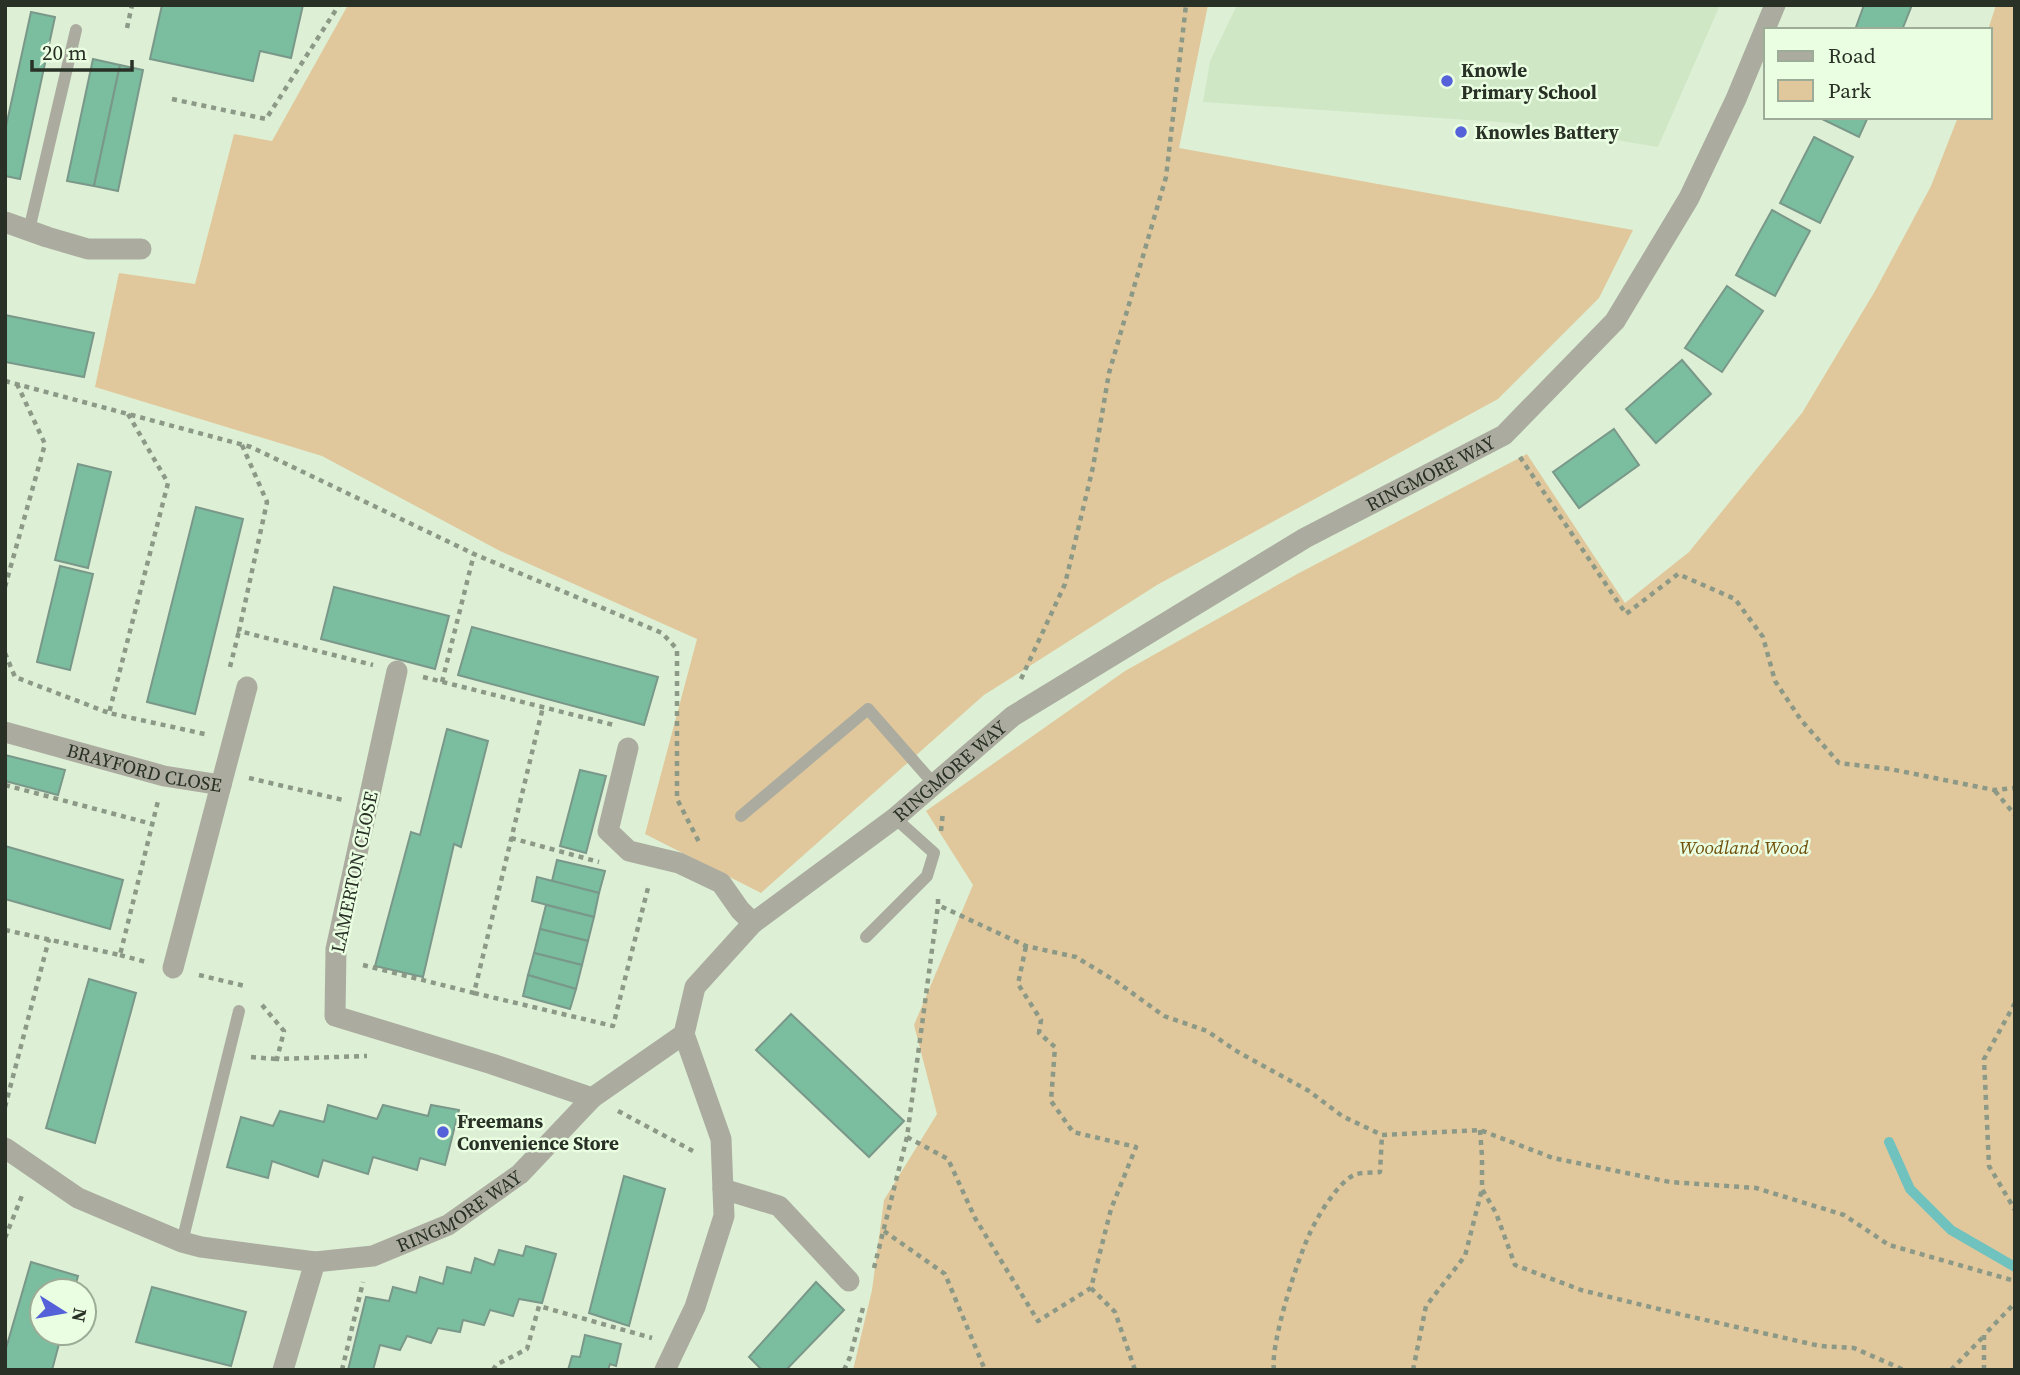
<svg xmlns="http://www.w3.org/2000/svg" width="2020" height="1375" viewBox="0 0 2020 1375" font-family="'Source Serif 4',serif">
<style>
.built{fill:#cfe7c5}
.green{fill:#e1c89c}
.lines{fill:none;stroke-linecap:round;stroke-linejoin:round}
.stream{stroke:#70c2be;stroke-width:10}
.building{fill:#7bbd9f;stroke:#7a9889;stroke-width:2}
.path{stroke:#8c9986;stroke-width:4.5;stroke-dasharray:5 5;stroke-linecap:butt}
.lane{stroke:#abac9f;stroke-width:12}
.street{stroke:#abac9f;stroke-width:21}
.poi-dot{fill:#5461d8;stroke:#eafee2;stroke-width:2.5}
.labels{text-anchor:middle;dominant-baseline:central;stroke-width:5;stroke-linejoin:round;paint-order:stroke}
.poi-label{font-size:19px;font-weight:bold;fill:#293026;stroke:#eafee2;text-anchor:start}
.street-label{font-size:19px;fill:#293026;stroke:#eafee2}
.park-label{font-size:19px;font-style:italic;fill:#6f500b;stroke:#eafee2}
</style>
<rect width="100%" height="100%" fill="#ddf0d5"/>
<path class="built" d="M1237,5H1720L1658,147L1513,123L1203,102L1210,61Z"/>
<g class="green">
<path d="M348,5H1208L1179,148L1633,230L1599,298L1498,399L1157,585L984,695L761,893L645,834L697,639L500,551L322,456L95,387L119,273L195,284L234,134L272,141Z"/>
<path d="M1996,5H2015V1370H853L872,1290L884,1200L937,1114L914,1025L973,885L926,811L1125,671L1299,573L1527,454L1625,603L1689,552L1802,413L1875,291L1931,186L1958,117H1990V30H1988Z"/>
</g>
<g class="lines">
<path class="stream" d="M1889,1142L1910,1189L1951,1230L2015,1267"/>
</g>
<g class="building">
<path d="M162,5H303L291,58L260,51L253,81L150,59Z"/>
<path d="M1864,5H1912L1902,30H1855Z"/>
<path d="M31,12L55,17L20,179L5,176V131Z"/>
<path d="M93,59L120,65L94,186L67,181Z"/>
<path d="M120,65L143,70L118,191L94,186Z"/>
<path d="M1818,117H1868L1859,137Z"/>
<path d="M1814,137L1853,157L1820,223L1780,203Z"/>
<path d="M1772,210L1810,231L1775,296L1736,275Z"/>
<path d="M1727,286L1763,311L1722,372L1685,348Z"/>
<path d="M5,315L94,333L84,377L5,362Z"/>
<path d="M1682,360L1711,394L1656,443L1626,409Z"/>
<path d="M1614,429L1639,465L1579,508L1553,472Z"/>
<path d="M78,464L111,472L88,568L55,560Z"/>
<path d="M196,507L243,519L195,714L147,702Z"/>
<path d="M60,566L93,574L70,670L37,662Z"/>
<path d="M334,587L449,616L435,669L321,639Z"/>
<path d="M472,627L658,677L644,725L458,675Z"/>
<path d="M447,729L488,741L461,847L454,844L423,977L375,966L411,832L420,835Z"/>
<path d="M5,755L65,770L58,795L5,781Z"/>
<path d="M580,770L606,776L586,853L560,846Z"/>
<path d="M5,846L123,880L110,929L5,899Z"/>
<path d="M557,860L605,871L599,893L552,881Z"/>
<path d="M537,877L599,893L594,917L532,901Z"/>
<path d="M546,905L594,917L588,941L540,929Z"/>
<path d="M540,929L588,941L582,965L534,953Z"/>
<path d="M534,953L582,965L576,989L528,975Z"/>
<path d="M528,975L576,989L570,1009L523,996Z"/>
<path d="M89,979L136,993L95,1143L46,1128Z"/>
<path d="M791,1014L904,1121L869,1157L756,1050Z"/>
<path d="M328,1105L377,1119L383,1105L428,1116L431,1105L459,1110L445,1165L420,1158L417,1170L373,1157L368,1174L323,1160L318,1177L272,1161L268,1178L227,1167L241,1117L273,1126L280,1111L324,1122Z"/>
<path d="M624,1176L665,1189L629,1326L589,1313Z"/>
<path d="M526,1246L556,1254L542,1303L519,1299L513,1316L490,1310L484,1325L463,1320L460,1332L438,1328L431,1343L407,1336L400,1350L380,1345L373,1370H348L366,1297L389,1301L393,1287L416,1293L420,1277L443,1284L447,1267L471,1273L475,1258L494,1265L499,1250L523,1256Z"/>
<path d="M31,1262L78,1276L74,1291H42V1333H62L52,1370H5V1352Z"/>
<path d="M816,1282L844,1310L786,1370H762L749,1357Z"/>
<path d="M152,1287L246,1312L231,1366L136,1342Z"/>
<path d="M585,1335L621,1344L616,1366L610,1364L608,1370H568L572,1356L580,1357Z"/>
</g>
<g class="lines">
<g class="path">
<path d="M127,28L132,5"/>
<path d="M172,99L266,119L339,5"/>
<path d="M5,381L251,447L474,554L662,633L677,649V799L699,842"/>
<path d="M128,414L168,483L109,713L209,735"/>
<path d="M242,445L267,502L239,631L373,665"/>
<path d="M1520,457L1626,614L1678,574L1735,599L1763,637L1775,681L1801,720L1839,763L1890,769L1994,790L2015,788"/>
<path d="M5,587L45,444L17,384"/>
<path d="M5,653L15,677L109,713"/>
<path d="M230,667L239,631"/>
<path d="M423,677L614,725"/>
<path d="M1021,679L1065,584L1093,467L1109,373L1166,177L1186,5"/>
<path d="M442,682L474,554"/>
<path d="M249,778L343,800"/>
<path d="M5,785L152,824"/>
<path d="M1995,791L2015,815"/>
<path d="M941,831L943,812"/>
<path d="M511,838L599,862"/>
<path d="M938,899V905L1026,946L1076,957L1117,982L1164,1016L1207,1031L1238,1052L1309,1091L1342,1116L1382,1135L1480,1130L1553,1158L1670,1182L1756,1188L1844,1215L1889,1245L2015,1281"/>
<path d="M5,930L120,955L158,801"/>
<path d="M120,955L146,962"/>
<path d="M363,965L474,993L543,707"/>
<path d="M199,975L245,986"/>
<path d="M474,993L613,1026L649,884"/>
<path d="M2015,1003L1984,1059L1989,1166L2015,1210"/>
<path d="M262,1005L284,1031L277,1059L367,1056"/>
<path d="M251,1057L277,1059"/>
<path d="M5,1107L49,939"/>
<path d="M618,1111L693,1151"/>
<path d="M1480,1130L1482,1156V1189L1496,1213L1515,1265L1581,1290L1679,1314L1820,1346L1854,1348L1904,1370"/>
<path d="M907,1137L948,1159L975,1218L1038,1321L1091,1288L1111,1209L1136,1147L1073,1132L1051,1101L1055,1047L1039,1033L1041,1020L1018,984L1026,946"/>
<path d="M884,1231L945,1274L985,1370"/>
<path d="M5,1238L23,1193"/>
<path d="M874,1268L907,1137L938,905"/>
<path d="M1091,1288L1115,1312L1135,1370"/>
<path d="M342,1370L363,1282"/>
<path d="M493,1370L496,1365L527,1349L539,1306L652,1338"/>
<path d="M844,1370L850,1357L864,1304"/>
<path d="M1274,1370C1270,1344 1297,1261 1309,1235C1316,1219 1337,1183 1354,1175C1361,1172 1373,1173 1380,1172L1382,1135"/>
<path d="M1413,1370L1426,1306L1465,1256L1482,1189"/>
<path d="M1951,1370L1984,1336"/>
<path d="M1984,1370V1335L2015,1303"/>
</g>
<g class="lane">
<path d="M29,230L76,30"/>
<path d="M741,816L868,709L934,784"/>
<path d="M866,937L927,876L934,853L895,818"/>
<path d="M182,1242L239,1011"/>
</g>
<g class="street">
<path d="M5,222L47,237L88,249H141"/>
<path d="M397,671L336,949L335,1016L492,1064L592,1098"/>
<path id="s1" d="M5,732L164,776L221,785L173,968"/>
<path d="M628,748L608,831L629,851L679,863L721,883L740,910L753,923"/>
<path d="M221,785L247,687"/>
<path id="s2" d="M5,1148L78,1198L182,1242L201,1247L315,1262L373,1256L448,1225L520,1174L592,1098L684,1034L695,987L753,923L895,818L1013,716L1305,538L1504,435L1615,321L1689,198L1736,99L1775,5"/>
<path d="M723,1189L779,1206L849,1281"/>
<path d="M283,1370L315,1262"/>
<path d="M665,1370L695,1307L724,1216L721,1139L684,1034"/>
</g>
</g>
<g class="poi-dot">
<circle cx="1447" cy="81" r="7"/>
<circle cx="1461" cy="132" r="7"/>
<circle cx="443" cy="1132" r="7"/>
</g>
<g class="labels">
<g class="poi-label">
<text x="1461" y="70">Knowle<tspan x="1461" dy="22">Primary School</tspan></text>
<text x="1475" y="132">Knowles Battery</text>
<text x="457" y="1121">Freemans<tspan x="457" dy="22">Convenience Store</tspan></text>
</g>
<g class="street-label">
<text stroke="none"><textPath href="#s2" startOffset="1731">RINGMORE WAY</textPath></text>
<text stroke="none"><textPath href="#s1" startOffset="144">BRAYFORD CLOSE</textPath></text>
<text stroke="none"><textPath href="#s2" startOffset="1164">RINGMORE WAY</textPath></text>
<text transform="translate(354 872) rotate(-78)">LAMERTON CLOSE</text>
<text stroke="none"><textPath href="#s2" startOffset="492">RINGMORE WAY</textPath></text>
</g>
<g class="park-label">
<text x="1744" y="847">Woodland Wood</text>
</g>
</g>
<rect width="2020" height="1375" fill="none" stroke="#293026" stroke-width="14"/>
<rect x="1764" y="28" width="228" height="91" fill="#eafee2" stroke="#9dac97" stroke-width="2"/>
<rect x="1778" y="51" width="35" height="10" fill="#abac9f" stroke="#9dac97" stroke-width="2"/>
<text x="1828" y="63" font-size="21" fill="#293026">Road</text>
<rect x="1778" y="80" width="35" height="21" fill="#e1c89c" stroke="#9dac97" stroke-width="2"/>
<text x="1828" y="98" font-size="21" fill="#293026">Park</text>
<g transform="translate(63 1312) rotate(101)"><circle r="33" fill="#eafee2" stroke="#9dac97" stroke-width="2"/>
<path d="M0-5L12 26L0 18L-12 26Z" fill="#5461d8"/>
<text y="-10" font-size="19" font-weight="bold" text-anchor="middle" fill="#293026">N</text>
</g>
<path d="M32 60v10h100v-10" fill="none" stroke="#293026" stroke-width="3.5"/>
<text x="42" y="60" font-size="21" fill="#293026" stroke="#eafee2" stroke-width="5" paint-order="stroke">20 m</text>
</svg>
